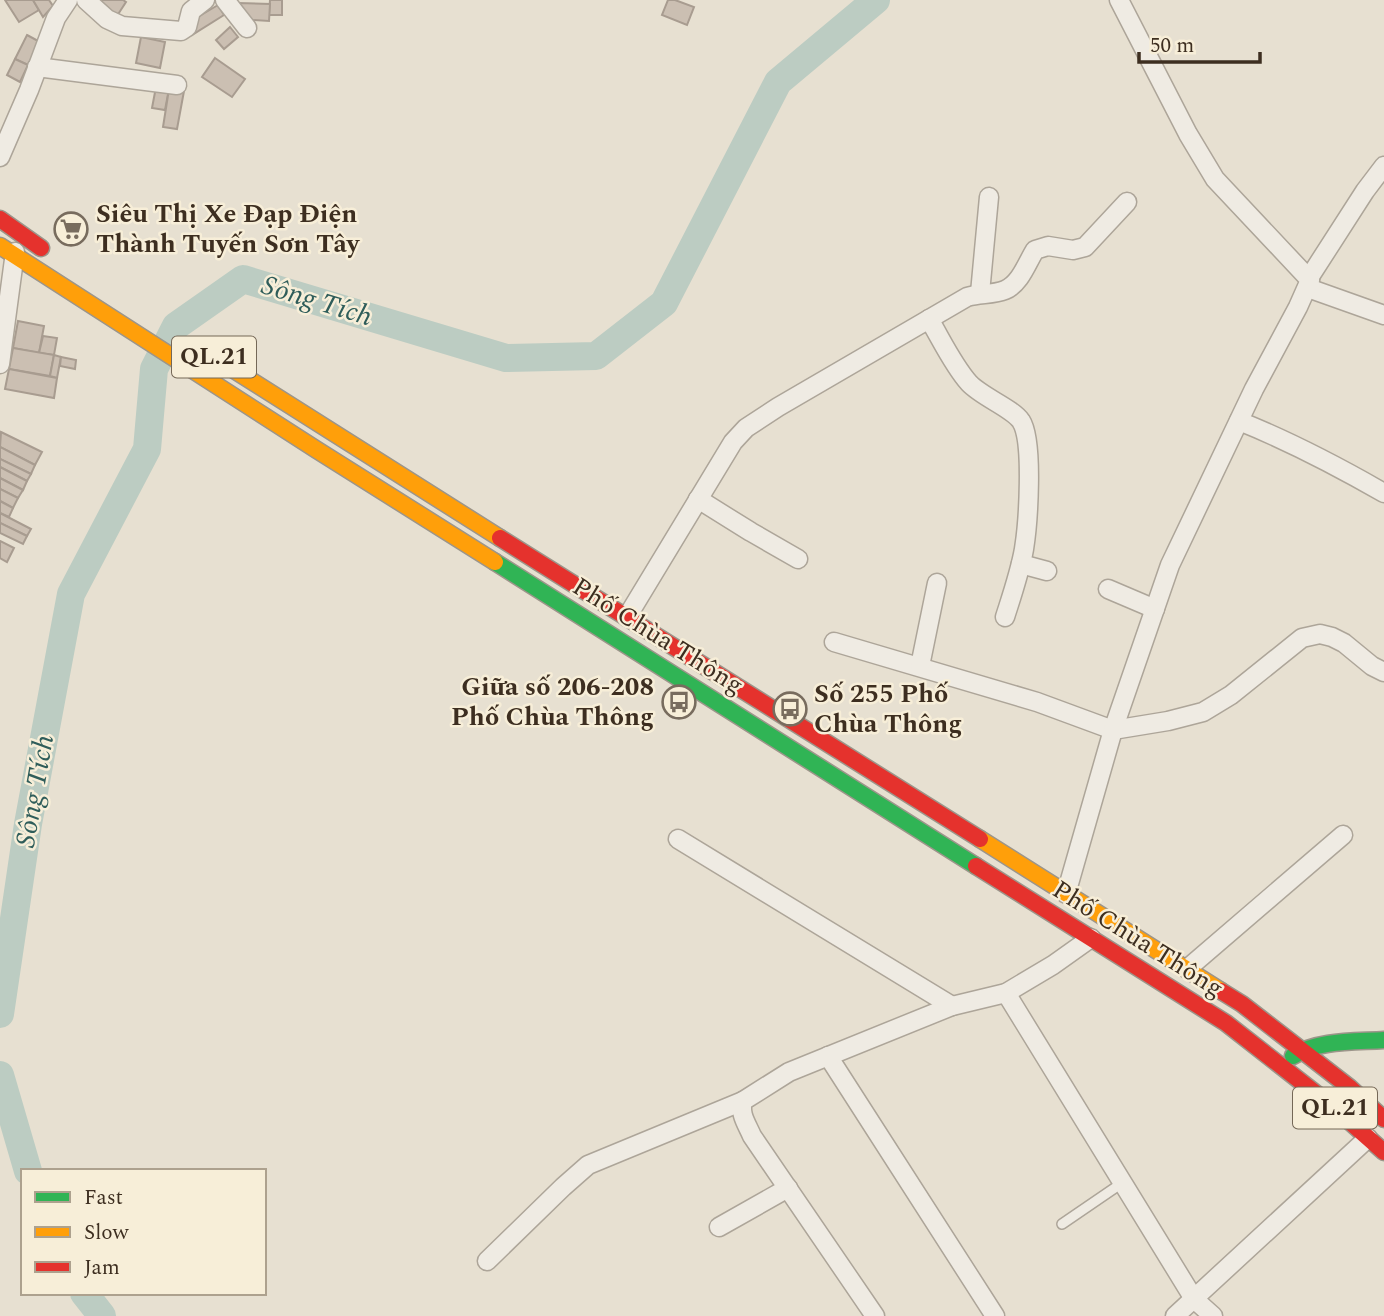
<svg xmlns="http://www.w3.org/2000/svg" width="1384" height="1316" viewBox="0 0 1384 1316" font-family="Spectral,serif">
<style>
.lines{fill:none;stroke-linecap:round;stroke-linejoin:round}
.river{stroke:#bcccc2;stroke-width:28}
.building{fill:#cbbfb2;stroke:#a89c90;stroke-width:2}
.lane-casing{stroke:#ada599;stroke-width:12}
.street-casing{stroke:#ada599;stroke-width:21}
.fast-casing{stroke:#9c958a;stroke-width:19}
.slow-casing{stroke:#9c958a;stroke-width:19}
.jam-casing{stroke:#9c958a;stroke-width:19}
.lane{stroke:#efebe3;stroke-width:9}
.street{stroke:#efebe3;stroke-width:18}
.fast{stroke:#30b455;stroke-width:16}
.slow{stroke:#ff9f0a;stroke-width:16}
.jam{stroke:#e5322d;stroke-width:16}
.labels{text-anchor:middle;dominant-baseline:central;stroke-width:5;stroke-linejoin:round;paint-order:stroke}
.shield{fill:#f7eed8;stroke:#756857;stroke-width:2}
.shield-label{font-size:24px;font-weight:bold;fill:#3d2e20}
.poi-label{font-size:26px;font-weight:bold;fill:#3d2e20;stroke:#f7eed8;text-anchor:start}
.street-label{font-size:26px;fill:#3d2e20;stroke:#f7eed8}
.water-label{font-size:28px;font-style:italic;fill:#2f5d5a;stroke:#f7eed8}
</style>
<rect width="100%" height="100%" fill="#e7e0d1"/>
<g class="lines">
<g class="river">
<path d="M0,1014L28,824L71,594L147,449L154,369L176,326L243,279L506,358L596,356L664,303L778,82L876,0"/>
<path d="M0,1075L28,1171"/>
<path d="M84,1293L102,1316"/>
</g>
</g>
<g class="building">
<path d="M5,0H33L39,10L19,22Z"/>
<path d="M33,0H49L53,6L43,17Z"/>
<path d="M102,0H123L126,2L115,19L97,8Z"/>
<path d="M270,0H282V15H269Z"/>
<path d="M668,0H675L694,7L687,25L662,15Z"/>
<path d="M238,3L270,4L269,21L237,19Z"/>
<path d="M218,5L224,15L192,35L186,24Z"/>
<path d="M230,27L238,37L224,49L216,40Z"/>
<path d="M27,35L40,42L28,65L15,59Z"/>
<path d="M141,37L165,42L160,68L136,63Z"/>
<path d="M215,58L245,79L232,97L202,77Z"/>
<path d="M15,59L28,65L20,82L7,75Z"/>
<path d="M156,87L169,89L165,110L152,108Z"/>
<path d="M169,89L184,91L177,129L163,127Z"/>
<path d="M18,321L44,326L39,353L13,348Z"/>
<path d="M43,336L57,338L54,355L39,353Z"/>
<path d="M13,348L54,355L50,376L9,369Z"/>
<path d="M54,355L61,357L57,378L50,376Z"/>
<path d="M61,357L76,360L75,369L60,366Z"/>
<path d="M9,369L57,378L54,398L5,389Z"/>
<path d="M1,432L42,452L35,465L0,447Z"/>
<path d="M0,447L35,465L31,474L0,459Z"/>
<path d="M0,459L31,474L27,481L0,467Z"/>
<path d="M0,467L27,481L23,490L0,478Z"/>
<path d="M0,478L23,490L18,498L0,489Z"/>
<path d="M0,489L18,498L13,508L0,501Z"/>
<path d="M0,501L13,508L9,517L0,513Z"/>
<path d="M0,513L31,529L27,536L0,523Z"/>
<path d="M0,523L27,536L23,544L0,533Z"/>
<path d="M0,541L14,548L7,562L0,558Z"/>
</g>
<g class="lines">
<defs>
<path id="lane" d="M1062,1224L1122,1183"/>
<g id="street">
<path d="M86,0L107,19L122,26L181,31L187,27L191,11L205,0"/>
<path d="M225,0L247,28"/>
<path d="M37,67L177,85"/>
<path d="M0,157L29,90L56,18L68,0"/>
<path d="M1309,278L1365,191L1384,166"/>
<path d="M1308,288L1384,315"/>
<path d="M980,293L989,197"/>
<path d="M929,319C941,339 953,365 969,383C982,397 1012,408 1021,421C1034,441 1028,524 1024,549C1020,572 1012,595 1005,617"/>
<path d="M0,364L15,252"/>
<path d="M1239,421C1289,441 1337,466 1384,493"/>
<path d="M698,499L751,532L798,559"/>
<path d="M1021,564L1047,571"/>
<path d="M1108,589L1155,609"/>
<path d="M627,617L733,442L746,428L778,407L967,297C979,293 993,295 1005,290C1020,284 1027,263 1035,250L1048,246L1073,250L1085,247L1127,202"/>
<path d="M834,642L1037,702L1113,730L1168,721L1203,712L1231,695L1302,638L1320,634L1332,637L1344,643L1372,666L1384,672"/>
<path d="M920,666L937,583"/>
<path d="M678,839L952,1006"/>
<path d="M1066,894L1113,730L1170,565L1254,389L1298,307L1310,280L1215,179L1188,134L1119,0"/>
<path d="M1187,969L1343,835"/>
<path d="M1006,993L1194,1299L1213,1316"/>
<path d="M828,1056L995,1316"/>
<path d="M719,1227L788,1188"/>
<path d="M487,1261L563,1187L588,1165L743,1101"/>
<path d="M875,1316L752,1136C747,1124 739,1114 743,1101L789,1072L952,1006L1006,993L1053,965L1091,938"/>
<path d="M1175,1316L1368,1138"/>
</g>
<g id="fast">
<path d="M495,562L976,866"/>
<path d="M1293,1056C1318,1040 1355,1042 1384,1040"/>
</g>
<g id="slow">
<path d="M0,246L317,450L495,562"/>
<path d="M223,363L500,538"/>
<path d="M980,839L1221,991"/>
</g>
<g id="jam">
<path d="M0,219L41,248"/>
<path d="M500,538L980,839"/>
<path d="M976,866L1226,1023L1332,1106L1384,1152"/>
<path d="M1221,991L1242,1004L1349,1087L1384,1119"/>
</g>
</defs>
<use href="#lane" class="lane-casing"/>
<use href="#street" class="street-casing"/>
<use href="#fast" class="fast-casing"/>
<use href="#slow" class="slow-casing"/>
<use href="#jam" class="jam-casing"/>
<use href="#lane" class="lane"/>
<use href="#street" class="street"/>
<use href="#fast" class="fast"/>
<use href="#slow" class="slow"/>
<use href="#jam" class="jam"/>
</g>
<defs>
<symbol id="supermarket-ring" viewBox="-11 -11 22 22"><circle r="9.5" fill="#f7eed8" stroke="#786c5e" stroke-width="1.5"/><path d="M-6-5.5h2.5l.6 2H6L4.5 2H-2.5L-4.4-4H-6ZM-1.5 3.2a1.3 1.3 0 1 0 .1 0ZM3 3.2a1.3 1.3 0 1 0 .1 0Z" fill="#786c5e"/></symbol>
<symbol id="bus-ring" viewBox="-11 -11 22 22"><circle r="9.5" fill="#f7eed8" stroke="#786c5e" stroke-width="1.5"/><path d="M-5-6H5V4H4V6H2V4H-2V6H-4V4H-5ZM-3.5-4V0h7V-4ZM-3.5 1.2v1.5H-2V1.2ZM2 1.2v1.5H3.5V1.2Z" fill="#786c5e"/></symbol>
</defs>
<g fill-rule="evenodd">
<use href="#supermarket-ring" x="52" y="210" width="38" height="38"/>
<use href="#bus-ring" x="660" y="683" width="38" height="38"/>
<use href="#bus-ring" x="771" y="690" width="38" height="38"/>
</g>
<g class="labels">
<g class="shield">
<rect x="172" y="336.5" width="84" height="41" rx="5"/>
<rect x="1293" y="1087.5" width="84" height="41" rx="5"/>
</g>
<g class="shield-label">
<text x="214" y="357">QL.21</text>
<text x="1335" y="1108">QL.21</text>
</g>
<g class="poi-label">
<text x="96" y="214">Siêu Thị Xe Đạp Điện<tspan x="96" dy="30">Thành Tuyến Sơn Tây</tspan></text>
<text x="654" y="687" text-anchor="end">Giữa số 206-208<tspan x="654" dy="30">Phố Chùa Thông</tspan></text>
<text x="814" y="694">Số 255 Phố<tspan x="814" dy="30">Chùa Thông</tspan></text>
</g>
<g class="street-label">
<text transform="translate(658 636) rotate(32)">Phố Chùa Thông</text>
<text transform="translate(1138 939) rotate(32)">Phố Chùa Thông</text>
</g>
<g class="water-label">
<text transform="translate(317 301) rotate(17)">Sông Tích</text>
<text transform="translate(35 791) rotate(-80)">Sông Tích</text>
</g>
</g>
<rect x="21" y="1169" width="245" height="126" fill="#f7eed8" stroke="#ada18e" stroke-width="2"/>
<rect x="35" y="1192" width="35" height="10" fill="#30b455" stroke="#ada18e" stroke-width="2"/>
<text x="84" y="1204" font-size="21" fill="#3d2e20">Fast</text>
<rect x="35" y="1227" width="35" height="10" fill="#ff9f0a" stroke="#ada18e" stroke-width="2"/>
<text x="84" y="1239" font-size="21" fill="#3d2e20">Slow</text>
<rect x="35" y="1262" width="35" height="10" fill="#e5322d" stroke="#ada18e" stroke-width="2"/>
<text x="84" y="1274" font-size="21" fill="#3d2e20">Jam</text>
<path d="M1139 52v10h121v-10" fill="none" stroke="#3d2e20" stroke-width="3.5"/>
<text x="1150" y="52" font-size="21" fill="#3d2e20" stroke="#f7eed8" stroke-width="5" paint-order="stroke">50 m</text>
</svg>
